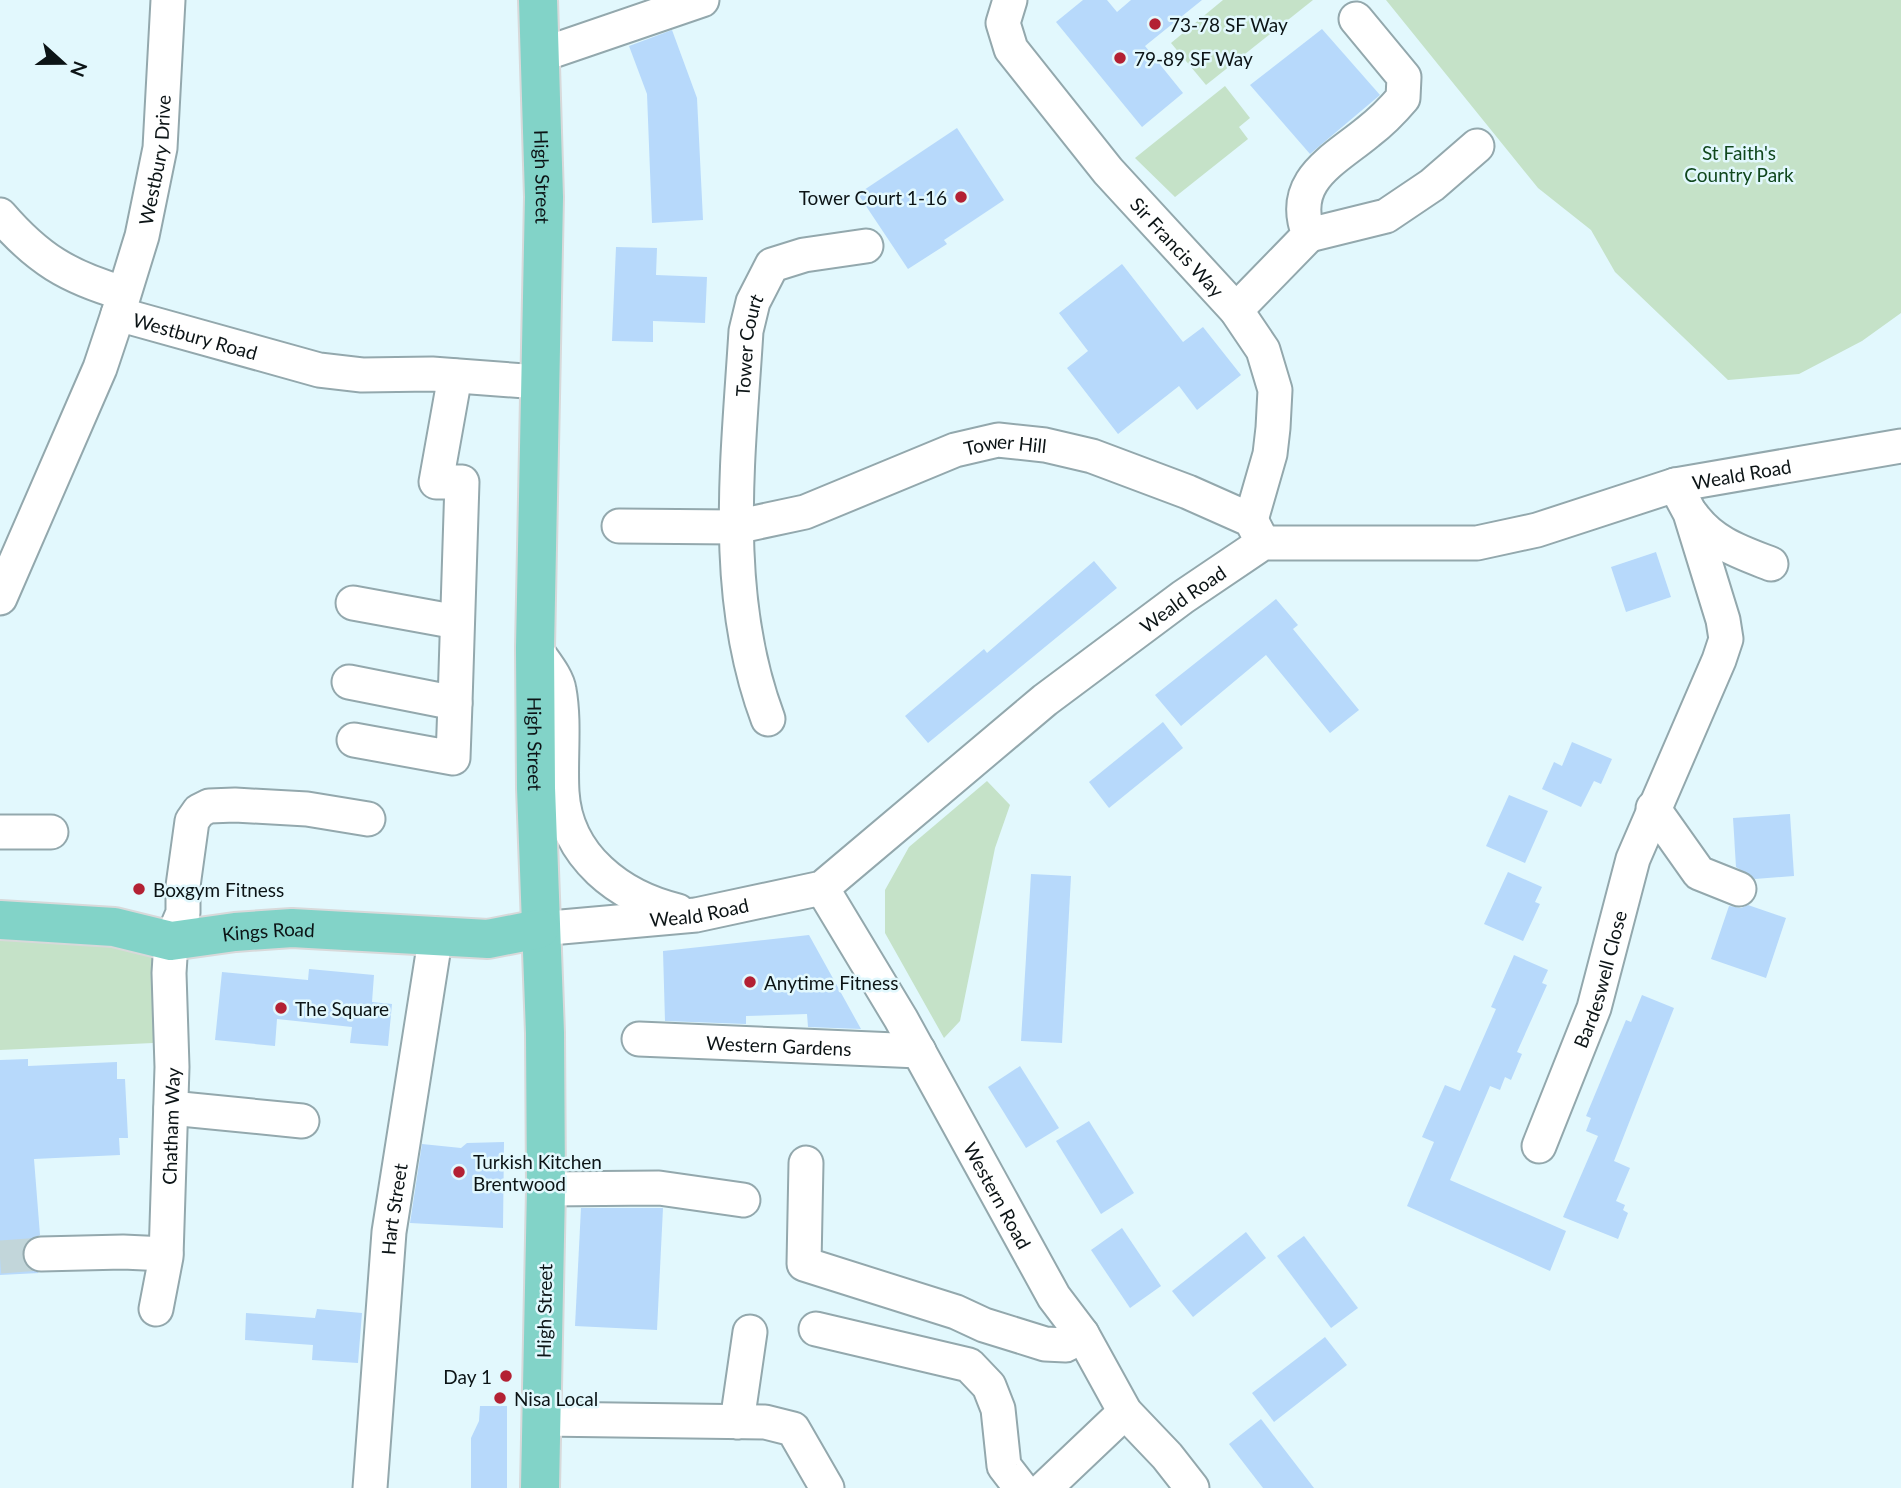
<svg xmlns="http://www.w3.org/2000/svg" width="1901" height="1488" viewBox="0 0 1901 1488" font-family="Lato,sans-serif">
<style>
.green{fill:#c5e2c8}
.building{fill:#b7d9fb}
.lines{fill:none;stroke-linecap:round;stroke-linejoin:round}
.minor-tunnel{stroke:#c2d6da;stroke-width:33;stroke-dasharray:33 17;stroke-linecap:butt}
.minor-casing{stroke:#93a8ad;stroke-width:37}
.major-casing{stroke:#d8d9da;stroke-width:42}
.minor{stroke:#fff;stroke-width:33}
.major{stroke:#82d3c8;stroke-width:38}
.poi-dot{fill:#b32133;stroke:#e2f8fd;stroke-width:2.5}
.labels{text-anchor:middle;dominant-baseline:central;stroke-width:5;stroke-linejoin:round;paint-order:stroke}
.poi-label{font-size:19px;fill:#0c1416;stroke:#e2f8fd;text-anchor:start}
.park-label{font-size:19px;fill:#10471d;stroke:#e2f8fd}
.street-label{font-size:19px;fill:#0c1416;stroke:#e2f8fd}
</style>
<rect width="100%" height="100%" fill="#e2f8fd"/>
<g class="green">
<path d="M1223,0H1313L1206,85L1171,43Z"/>
<path d="M1386,0H1901V313L1862,341L1799,374L1728,380L1615,272L1591,230L1538,188Z"/>
<path d="M1225,86L1250,118L1239,127L1248,139L1175,197L1135,158Z"/>
<path d="M987,781L1010,805L995,848L960,1021L944,1038L885,933V890L909,847Z"/>
<path d="M0,920L152,955L172,1021L175,1042L0,1050Z"/>
</g>
<g class="building">
<path d="M1083,0H1107L1117,12L1131,0H1202L1145,46L1183,93L1142,127L1056,22Z"/>
<path d="M1322,29L1380,95L1310,154L1250,85Z"/>
<path d="M672,30L697,98L703,220L652,223L647,94L629,46Z"/>
<path d="M957,128L1004,200L944,240L947,244L908,269L858,194Z"/>
<path d="M616,247L657,248L656,275L707,277L705,323L653,321V342L612,341Z"/>
<path d="M1122,264L1183,342L1203,327L1241,375L1197,410L1179,386L1118,434L1067,368L1088,351L1059,313Z"/>
<path d="M1656,552L1671,597L1626,612L1611,567Z"/>
<path d="M1094,561L1117,588L928,743L905,716L984,649L987,653Z"/>
<path d="M1276,599L1298,625L1293,629L1359,710L1330,733L1266,655L1181,726L1155,695Z"/>
<path d="M1163,722L1183,748L1109,808L1089,782Z"/>
<path d="M1572,742L1612,759L1601,784L1594,781L1581,807L1542,789L1554,762L1562,766Z"/>
<path d="M1509,795L1548,811L1525,863L1486,846Z"/>
<path d="M1790,814L1794,876L1755,879L1736,867L1733,818Z"/>
<path d="M1508,872L1542,887L1535,902L1540,904L1523,941L1484,924Z"/>
<path d="M1031,874L1071,876L1062,1043L1021,1041Z"/>
<path d="M1748,905L1786,918L1766,978L1711,959L1729,906L1741,908Z"/>
<path d="M809,935L861,1029L808,1027L807,1014L746,1016V1024L665,1021L663,951Z"/>
<path d="M1514,955L1548,970L1542,983L1547,985L1517,1052L1522,1054L1511,1080L1505,1077L1500,1090L1490,1086L1450,1180L1566,1231L1550,1271L1407,1206L1434,1142L1422,1137L1445,1085L1460,1091L1496,1009L1491,1007Z"/>
<path d="M309,969L374,975L372,1002L392,1004L388,1046L350,1043L352,1027L277,1019L275,1046L215,1040L222,972L308,980Z"/>
<path d="M1642,995L1674,1008L1614,1161L1630,1168L1616,1201L1625,1205L1623,1210L1628,1213L1618,1239L1563,1217L1598,1136L1586,1131L1591,1118L1586,1116L1626,1020L1631,1022Z"/>
<path d="M28,1059V1066L117,1062V1079H125L128,1138H119L120,1155L34,1159L40,1235L24,1244L22,1255L25,1265L39,1273L0,1275V1060Z"/>
<path d="M1020,1066L1059,1128L1026,1148L988,1087Z"/>
<path d="M1089,1121L1134,1193L1101,1214L1056,1141Z"/>
<path d="M504,1142L503,1228L410,1223L422,1144L461,1148L467,1143Z"/>
<path d="M581,1208H663L657,1330L575,1326Z"/>
<path d="M1122,1228L1161,1286L1130,1308L1091,1250Z"/>
<path d="M1246,1232L1266,1258L1193,1317L1172,1291Z"/>
<path d="M1304,1236L1358,1308L1331,1328L1277,1256Z"/>
<path d="M317,1309L362,1313L358,1363L312,1360L313,1345L245,1340L246,1313L315,1318Z"/>
<path d="M1325,1337L1347,1365L1274,1422L1252,1393Z"/>
<path d="M480,1406H507V1488H471V1438L479,1421Z"/>
<path d="M1261,1419L1314,1488H1263L1229,1444Z"/>
</g>
<g class="lines">
<path class="minor-tunnel" d="M0,1257L41,1254"/>
<defs>
<g id="minor">
<path id="s1" d="M1010,0L1003,23L1011,49L1108,171L1236,310L1263,350L1275,390L1273,428L1270,454L1251,520"/>
<path d="M541,55L702,0"/>
<path d="M0,215C38,259 68,277 123,293"/>
<path d="M1309,235L1386,216L1432,185L1477,146"/>
<path d="M1236,310L1309,235C1288,181 1333,161 1368,132C1381,122 1392,111 1403,98L1404,77L1356,19"/>
<path id="s2" d="M118,314L142,236L160,148L168,0"/>
<path d="M1692,515C1712,543 1740,552 1771,564"/>
<path id="s3" d="M619,526L735,527L805,512L955,450L998,440L1045,445L1092,456L1188,492L1251,520L1263,543"/>
<path id="s4" d="M0,598L100,368L118,314L319,370L362,375L432,374L539,382"/>
<path d="M353,603L457,622"/>
<path d="M535,648C542,660 557,676 559,690C565,722 560,759 562,792C566,857 620,897 678,911"/>
<path d="M349,682L455,703L462,482H436L455,376"/>
<path id="s5" d="M768,719C721,594 738,461 746,331L753,302L772,265L804,255L866,246"/>
<path d="M354,740L453,758L455,703"/>
<path d="M1653,808L1699,873L1739,889"/>
<path d="M0,832H51"/>
<path id="s6" d="M822,888L901,1019L1054,1297L1082,1334L1125,1412L1167,1456L1192,1488"/>
<path id="s7" d="M539,929L696,915L822,888L1045,700L1183,597L1263,543H1477L1537,530L1675,485L1901,446"/>
<path id="s8" d="M639,1039L919,1051"/>
<path d="M171,1108L302,1121"/>
<path id="s9" d="M1539,1146L1594,1008L1633,859L1719,660L1726,639L1723,620L1690,513L1675,485"/>
<path d="M806,1163L804,1264L956,1312L984,1325L1045,1344L1066,1345L1082,1334"/>
<path d="M546,1189L659,1188L743,1200"/>
<path d="M41,1254L123,1252L166,1254"/>
<path id="s10" d="M156,1309L166,1257L172,1067L169,973L171,941L183,913V886L192,821L199,811L209,806L235,805L307,809L368,819"/>
<path d="M816,1329L969,1365L989,1386L998,1409L1004,1466L1021,1488"/>
<path d="M542,1419L765,1422L793,1429L827,1488"/>
<path d="M737,1422L750,1332"/>
<path id="s11" d="M370,1488L389,1232L436,934"/>
<path d="M1045,1488L1125,1412"/>
</g>
<g id="major">
<path id="s12" d="M538,0L544,197L535,648L536,788L545,1033L546,1189L540,1488"/>
<path id="s13" d="M0,920L114,927L171,941L235,932L292,928L488,939L539,929"/>
</g>
</defs>
<use href="#minor" class="minor-casing"/>
<use href="#major" class="major-casing"/>
<use href="#minor" class="minor"/>
<use href="#major" class="major"/>
</g>
<g class="poi-dot">
<circle cx="1155" cy="24" r="7"/>
<circle cx="1120" cy="58" r="7"/>
<circle cx="961" cy="197" r="7"/>
<circle cx="139" cy="889" r="7"/>
<circle cx="750" cy="982" r="7"/>
<circle cx="281" cy="1008" r="7"/>
<circle cx="459" cy="1172" r="7"/>
<circle cx="506" cy="1376" r="7"/>
<circle cx="500" cy="1398" r="7"/>
</g>
<g class="labels">
<g class="poi-label">
<text x="1169" y="24">73-78 SF Way</text>
<text x="1134" y="58">79-89 SF Way</text>
<text x="947" y="197" text-anchor="end">Tower Court 1-16</text>
<text x="153" y="889">Boxgym Fitness</text>
<text x="764" y="982">Anytime Fitness</text>
<text x="295" y="1008">The Square</text>
<text x="473" y="1161">Turkish Kitchen<tspan x="473" dy="22">Brentwood</tspan></text>
<text x="492" y="1376" text-anchor="end">Day 1</text>
<text x="514" y="1398">Nisa Local</text>
</g>
<g class="park-label">
<text x="1739" y="152">St Faith's<tspan x="1739" dy="22">Country Park</tspan></text>
</g>
<g class="street-label">
<text stroke="none"><textPath href="#s2" startOffset="159">Westbury Drive</textPath></text>
<text stroke="none"><textPath href="#s12" startOffset="177">High Street</textPath></text>
<text stroke="none"><textPath href="#s1" startOffset="310">Sir Francis Way</textPath></text>
<text stroke="none"><textPath href="#s4" startOffset="388">Westbury Road</textPath></text>
<text stroke="none"><textPath href="#s5" startOffset="378">Tower Court</textPath></text>
<text stroke="none"><textPath href="#s3" startOffset="401">Tower Hill</textPath></text>
<text stroke="none"><textPath href="#s7" startOffset="1335">Weald Road</textPath></text>
<text stroke="none"><textPath href="#s7" startOffset="749">Weald Road</textPath></text>
<text stroke="none"><textPath href="#s12" startOffset="744">High Street</textPath></text>
<text stroke="none"><textPath href="#s7" startOffset="161">Weald Road</textPath></text>
<text stroke="none"><textPath href="#s13" startOffset="271">Kings Road</textPath></text>
<text stroke="none"><textPath href="#s9" startOffset="178">Bardeswell Close</textPath></text>
<text stroke="none"><textPath href="#s8" startOffset="140">Western Gardens</textPath></text>
<text stroke="none"><textPath href="#s10" startOffset="184">Chatham Way</textPath></text>
<text stroke="none"><textPath href="#s6" startOffset="354">Western Road</textPath></text>
<text stroke="none"><textPath href="#s11" startOffset="280">Hart Street</textPath></text>
<text transform="translate(544 1311) rotate(-89)">High Street</text>
</g>
</g>
<g transform="translate(63 63) rotate(111)" stroke="#e2f8fd" stroke-width="5" paint-order="stroke">
<path d="M0-5L12 26L0 18L-12 26Z" fill="#0c1416"/>
<text y="-10" font-size="19" font-weight="bold" text-anchor="middle" fill="#0c1416">N</text>
</g>
</svg>
